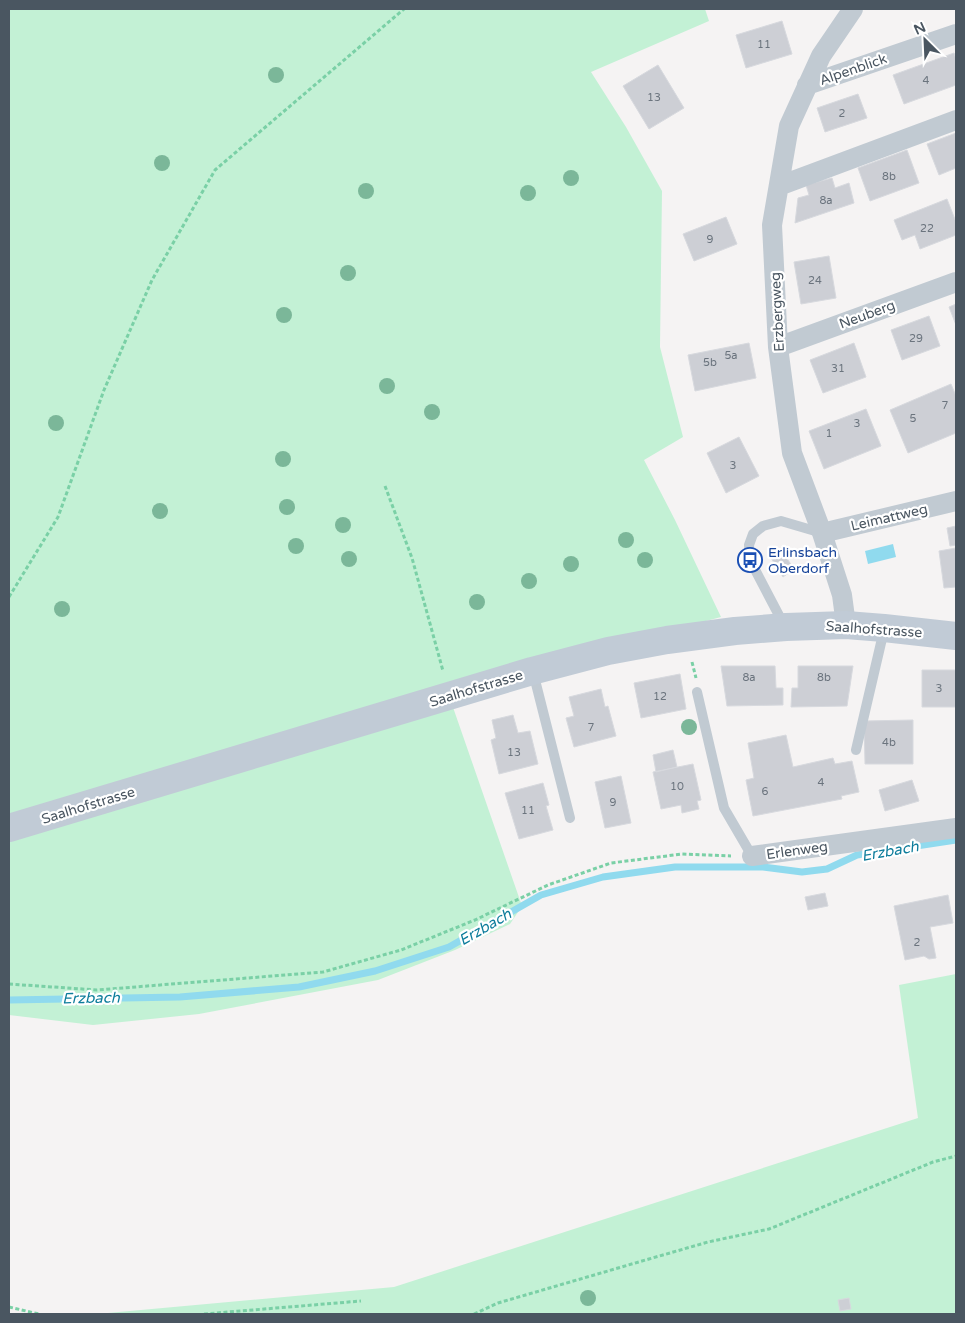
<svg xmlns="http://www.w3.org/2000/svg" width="965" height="1323" font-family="'Varela Round',sans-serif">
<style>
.green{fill:#c3f1d5}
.water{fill:#90daee}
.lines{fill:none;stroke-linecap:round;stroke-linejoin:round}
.stream{stroke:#90daee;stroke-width:7}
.building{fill:#cdcfd5;stroke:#d7d9de}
.path{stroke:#7ad0a6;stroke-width:3;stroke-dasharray:4 2.5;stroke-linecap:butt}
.lane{stroke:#c1cad2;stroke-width:10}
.street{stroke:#c1cad2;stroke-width:20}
.secondary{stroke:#c1cbd6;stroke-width:28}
.tree{fill:#7bb799}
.labels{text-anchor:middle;stroke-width:4.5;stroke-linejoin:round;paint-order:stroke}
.number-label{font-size:11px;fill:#6b747e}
.street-label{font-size:14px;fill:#4a5661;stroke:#fff}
.transit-label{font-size:14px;fill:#164399;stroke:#fff;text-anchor:start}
.water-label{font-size:15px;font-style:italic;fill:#0c7c9b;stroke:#fff}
</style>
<rect width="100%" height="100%" fill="#f5f3f3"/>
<path class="green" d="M9 9H705L709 21 591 72 626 127 662 191 660 347 683 437 644 460 675 520 721 617 447 690 522 906 510 924 455 950 378 980 199 1014 93 1025 9 1015Z
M956 974V1314H97L394 1287 918 1118 899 985Z"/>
<path class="water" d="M893 544 896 557 868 564 865 551Z"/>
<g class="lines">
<path class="stream" d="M9 1000 180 997 299 987 375 971 449 947 541 895 603 877 675 867H763L802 872 827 869 857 855 956 840"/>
</g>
<path class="building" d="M782 21 792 54 746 68 736 35Z
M954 53 956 59V85L904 104 893 75Z
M658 65 684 108 649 129 623 86Z
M858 94 867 118 825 132 817 108Z
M956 133V168L939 175 927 144Z
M907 150 919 183 870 201 858 168Z
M832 178 835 188 849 183 854 203 795 223 798 198 809 195 806 185Z
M947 199 956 222V235L920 249 915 235 902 240 894 220Z
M726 217 737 244 694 261 683 234Z
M829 256 836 298 801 304 794 262Z
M956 304V325L949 307Z
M929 316 940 346 902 360 891 330Z
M749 343 756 378 695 391 688 355Z
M854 343 866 377 823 393 810 360Z
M951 384 956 396V433L908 453 890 410Z
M866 409 881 446 824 469 809 431Z
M739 437 759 476 726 493 707 453Z
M956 526V545L950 546 947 528Z
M956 548V587L944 588 939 551Z
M782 551 794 569 783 577 771 558Z
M721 666H775L776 688H783V705L727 706Z
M798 666H853L847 706 791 707 792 688H798Z
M922 670H956V707H922Z
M680 674 686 709 641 718 634 683Z
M601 689 605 707 608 706 616 736 574 747 566 718 574 716 569 697Z
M513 715 518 733 530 731 538 764 499 774 491 740 496 738 492 720Z
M913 720V764H865L864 721Z
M786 735 793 767 833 758 835 764 852 761 859 792 841 796 842 799 753 816 746 780 754 778 748 743Z
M673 750 677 767 656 772 653 755Z
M693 764 701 800 697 801 699 809 682 813 681 805 661 809 653 772Z
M621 776 631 823 605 828 595 782Z
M912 780 919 801 885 811 879 790Z
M543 783 549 805 546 806 553 830 519 839 505 793Z
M825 893 828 906 808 910 805 897Z
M948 895 953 923 930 927 936 958 929 959 924 956 905 960 894 906Z
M849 1298 851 1309 840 1311 838 1300Z"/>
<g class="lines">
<path class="path" d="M385 486 412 558 443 671
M9 597 58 517 104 390 152 280 215 170 404 9
M692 662 696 678
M9 984 97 990 323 972 401 950 475 920 548 885 611 863 682 854 731 856
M9 1307 39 1314
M204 1314 361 1301
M474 1314 498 1303 649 1259 708 1242 769 1229 933 1162 956 1156"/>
<path class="lane" d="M784 625 750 560 749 545 753 534 763 526 781 521 822 533
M533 672 570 818
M697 692 724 808 752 856
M856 750 884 630"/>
<path class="street" d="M807 85 956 34
M779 186 956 120
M778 347 956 282
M822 533 956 501
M846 625 842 595 822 533 792 453 778 347 772 225 789 126 821 56 853 9
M752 856 956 828"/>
<path class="secondary" d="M9 828 532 671 608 651 667 640 735 631 786 627 846 625 884 628 956 636"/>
</g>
<g class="tree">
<circle cx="276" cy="75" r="8"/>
<circle cx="162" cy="163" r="8"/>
<circle cx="571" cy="178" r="8"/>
<circle cx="366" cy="191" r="8"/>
<circle cx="528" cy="193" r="8"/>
<circle cx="348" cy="273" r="8"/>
<circle cx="284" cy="315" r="8"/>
<circle cx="387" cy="386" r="8"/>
<circle cx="432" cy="412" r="8"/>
<circle cx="56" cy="423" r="8"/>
<circle cx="283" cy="459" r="8"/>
<circle cx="287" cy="507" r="8"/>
<circle cx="160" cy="511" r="8"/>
<circle cx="343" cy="525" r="8"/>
<circle cx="626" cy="540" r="8"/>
<circle cx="296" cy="546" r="8"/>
<circle cx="349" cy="559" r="8"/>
<circle cx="645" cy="560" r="8"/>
<circle cx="571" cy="564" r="8"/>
<circle cx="529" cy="581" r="8"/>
<circle cx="477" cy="602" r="8"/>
<circle cx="62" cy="609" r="8"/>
<circle cx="689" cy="727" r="8"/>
<circle cx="588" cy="1298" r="8"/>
</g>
<defs>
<symbol id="bus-ring" viewBox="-11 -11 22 22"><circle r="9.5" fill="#fff" stroke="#1a4fb4" stroke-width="1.5"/><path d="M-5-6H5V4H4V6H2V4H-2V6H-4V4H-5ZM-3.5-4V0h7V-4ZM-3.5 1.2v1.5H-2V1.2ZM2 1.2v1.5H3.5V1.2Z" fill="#1a4fb4"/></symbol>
</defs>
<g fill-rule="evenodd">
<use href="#bus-ring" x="736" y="546" width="28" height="28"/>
</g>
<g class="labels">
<g class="number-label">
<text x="764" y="48">11</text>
<text x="926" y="84">4</text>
<text x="654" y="101">13</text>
<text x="842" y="117">2</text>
<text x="889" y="180">8b</text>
<text x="826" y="204">8a</text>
<text x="927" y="232">22</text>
<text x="710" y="243">9</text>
<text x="815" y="284">24</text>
<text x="916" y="342">29</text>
<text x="731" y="359">5a</text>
<text x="710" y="366">5b</text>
<text x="838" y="372">31</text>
<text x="945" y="409">7</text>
<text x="913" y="422">5</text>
<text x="857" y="427">3</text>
<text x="829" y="437">1</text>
<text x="733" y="469">3</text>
<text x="749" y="681">8a</text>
<text x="824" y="681">8b</text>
<text x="939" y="692">3</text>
<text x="660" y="700">12</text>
<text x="591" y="731">7</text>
<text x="889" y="746">4b</text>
<text x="514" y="756">13</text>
<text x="821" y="786">4</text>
<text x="677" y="790">10</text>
<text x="765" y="795">6</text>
<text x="613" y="806">9</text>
<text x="528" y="814">11</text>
<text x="917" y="946">2</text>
</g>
<g class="street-label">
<text transform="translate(853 69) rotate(-19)" y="5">Alpenblick</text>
<text transform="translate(777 312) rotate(-93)" y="5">Erzbergweg</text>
<text transform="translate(867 314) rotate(-20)" y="5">Neuberg</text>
<text transform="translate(889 517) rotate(-13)" y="5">Leimattweg</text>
<text transform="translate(874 629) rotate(4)" y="5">Saalhofstrasse</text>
<text transform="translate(476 688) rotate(-17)" y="5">Saalhofstrasse</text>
<text transform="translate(88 805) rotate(-17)" y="5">Saalhofstrasse</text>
<text transform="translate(797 850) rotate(-8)" y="5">Erlenweg</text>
</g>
<g class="transit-label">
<text x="768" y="557">Erlinsbach<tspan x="768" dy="16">Oberdorf</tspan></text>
</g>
<g class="water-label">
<text transform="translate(890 851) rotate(-10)" y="5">Erzbach</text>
<text transform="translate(485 927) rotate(-30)" y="5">Erzbach</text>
<text transform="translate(91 998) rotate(-1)" y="5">Erzbach</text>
</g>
</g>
<rect width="965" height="1323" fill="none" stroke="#4a5661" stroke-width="20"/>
<g transform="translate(925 40) rotate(336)" stroke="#ffffff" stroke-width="4" paint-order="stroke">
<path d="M0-4L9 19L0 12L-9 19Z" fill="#4a5661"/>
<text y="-8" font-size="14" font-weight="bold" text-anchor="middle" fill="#4a5661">N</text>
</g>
</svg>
